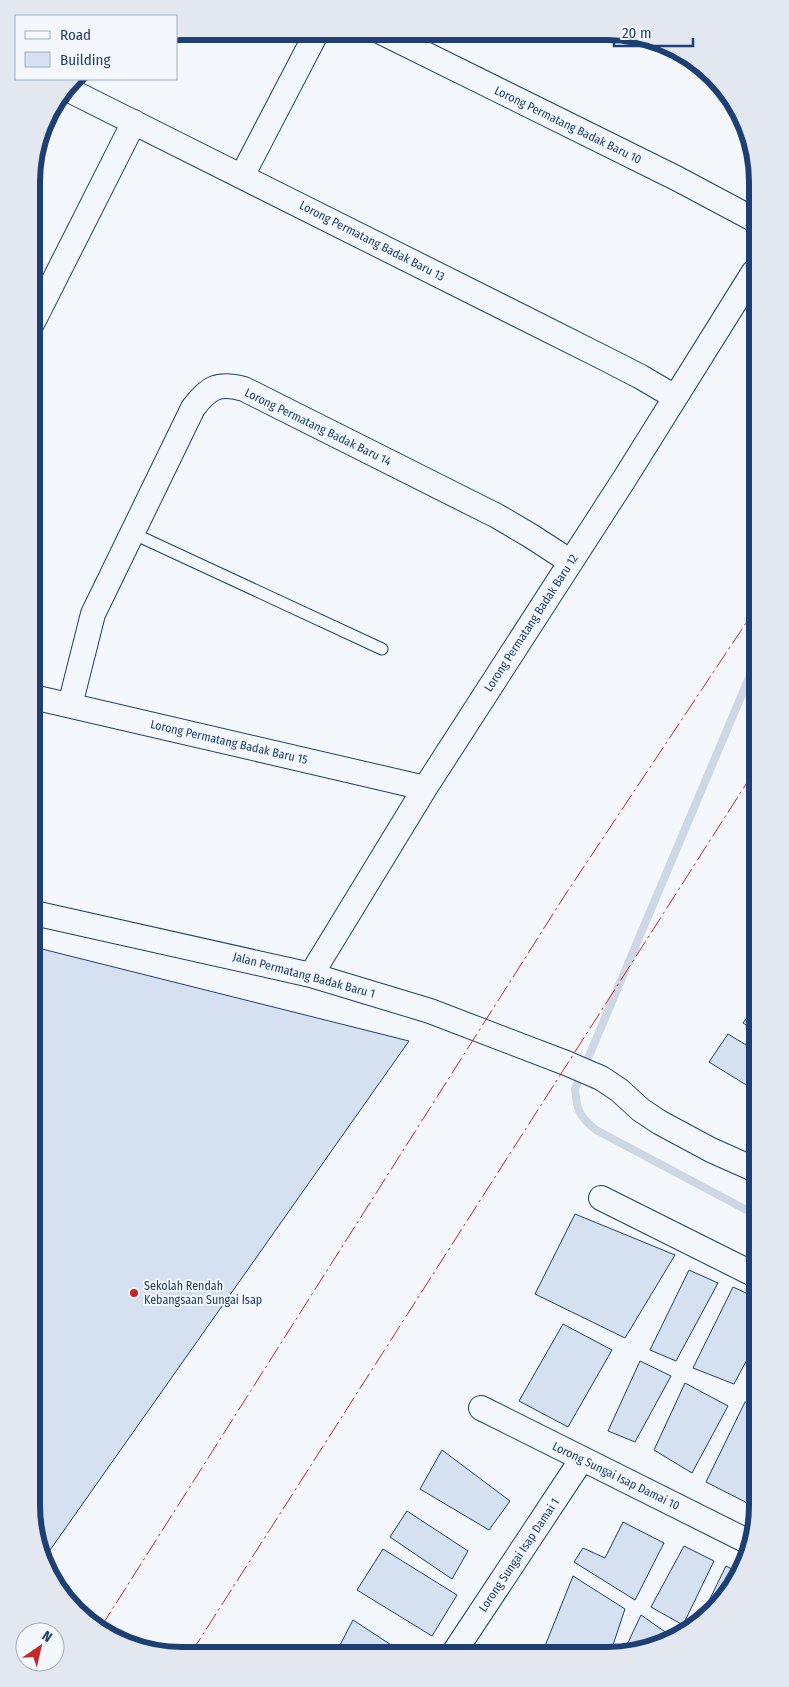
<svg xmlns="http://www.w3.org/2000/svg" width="789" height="1687" font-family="'Fira Sans Condensed',sans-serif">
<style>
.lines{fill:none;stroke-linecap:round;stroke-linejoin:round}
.stream{stroke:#cfd7e4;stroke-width:8}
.building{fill:#d5e0f0;stroke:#1d3f73}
.lane-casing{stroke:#1d3f73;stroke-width:13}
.street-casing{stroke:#1d3f73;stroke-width:26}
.lane{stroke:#f4f7fb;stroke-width:11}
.street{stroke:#f4f7fb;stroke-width:24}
.power{stroke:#c62828;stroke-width:1;stroke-dasharray:18 4 2.5 4;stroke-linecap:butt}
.poi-dot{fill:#c62828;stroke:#f4f7fb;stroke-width:2}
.labels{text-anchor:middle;stroke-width:4;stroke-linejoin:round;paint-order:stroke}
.street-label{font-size:12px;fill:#1d3f73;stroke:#f4f7fb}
.poi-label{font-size:12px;fill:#1d3f73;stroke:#f4f7fb;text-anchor:start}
.rim{fill:none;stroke:#1d3f73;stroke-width:6}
</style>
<rect width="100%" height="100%" fill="#f4f7fb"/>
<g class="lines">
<path class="stream" d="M754 666 575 1089C577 1111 579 1116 596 1130L756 1215"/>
</g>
<path class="building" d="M34 947 409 1041 43 1560 36 1544Z
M756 1005V1031L743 1023Z
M728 1034 756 1051V1091L709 1062Z
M575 1214 675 1255 625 1338 535 1294Z
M689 1270 718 1283 676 1361 650 1350Z
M733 1287 757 1298V1341L734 1384 693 1368Z
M563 1324 612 1350 568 1427 519 1401Z
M640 1361 671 1376 635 1442 608 1431Z
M685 1383 728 1406 692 1473 654 1450Z
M745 1402 757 1407V1508L706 1482Z
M442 1450 510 1501 489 1530 420 1489Z
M407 1511 468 1551 452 1579 390 1537Z
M623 1522 664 1543 635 1600 574 1562 583 1548 605 1558Z
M684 1546 714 1561 683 1625 651 1607Z
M383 1549 457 1595 432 1636 357 1590Z
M726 1566 740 1573 721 1604 697 1625Z
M573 1576 625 1609 611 1651H543Z
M641 1615 674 1638 646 1651H624Z
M353 1620 402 1652H350L340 1645Z"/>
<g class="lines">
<defs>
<path id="lane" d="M132 533 382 649"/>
<path id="street" d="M383 33 676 178 753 219
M67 89 608 360 641 377 675 397
M242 176 317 32
M32 324 134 122
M33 697 425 788
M70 705 93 614 193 408C209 387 218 382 244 389L497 516 531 536 571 562
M34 913 311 975 430 1011 566 1063 601 1078 619 1090 641 1110 659 1122 711 1150 756 1170
M311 975 425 788 625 478 753 273
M601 1198 757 1276
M481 1408 751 1543
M455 1651 582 1459"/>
</defs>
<use href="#lane" class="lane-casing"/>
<use href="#street" class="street-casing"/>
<use href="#lane" class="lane"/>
<use href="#street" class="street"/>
<path class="power" d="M101 1627 565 895 754 611
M191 1653 755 770"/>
</g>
<circle class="poi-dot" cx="134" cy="1293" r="5"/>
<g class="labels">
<g class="street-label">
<text transform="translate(568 125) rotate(26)" y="4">Lorong Permatang Badak Baru 10</text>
<text transform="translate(372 241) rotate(27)" y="4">Lorong Permatang Badak Baru 13</text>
<text transform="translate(318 427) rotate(26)" y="4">Lorong Permatang Badak Baru 14</text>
<text transform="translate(531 623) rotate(-57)" y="4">Lorong Permatang Badak Baru 12</text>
<text transform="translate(229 742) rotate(13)" y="4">Lorong Permatang Badak Baru 15</text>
<text transform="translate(304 975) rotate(15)" y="4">Jalan Permatang Badak Baru 1</text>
<text transform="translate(616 1476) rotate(26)" y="4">Lorong Sungai Isap Damai 10</text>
<text transform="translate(519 1555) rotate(-56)" y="4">Lorong Sungai Isap Damai 1</text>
</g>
<g class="poi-label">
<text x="144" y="1290">Sekolah Rendah<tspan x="144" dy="14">Kebangsaan Sungai Isap</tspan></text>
</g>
</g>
<path d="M0 0H789V1687H0ZM182 40H607A142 142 0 0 1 749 182V1505A142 142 0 0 1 607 1647H182A142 142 0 0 1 40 1505V182A142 142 0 0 1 182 40Z" fill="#e3e8f0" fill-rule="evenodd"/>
<path class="rim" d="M182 40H607A142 142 0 0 1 749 182V1505A142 142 0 0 1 607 1647H182A142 142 0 0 1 40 1505V182A142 142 0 0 1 182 40Z"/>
<rect x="15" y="15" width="162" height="65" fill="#f4f7fb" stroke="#9eadc5"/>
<rect x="25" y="31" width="25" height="8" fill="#f4f7fb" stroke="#9eadc5"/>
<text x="60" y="40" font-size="15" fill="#1d3f73">Road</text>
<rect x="25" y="52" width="25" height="15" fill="#d5e0f0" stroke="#9eadc5"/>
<text x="60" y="65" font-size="15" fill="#1d3f73">Building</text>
<g transform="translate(40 1647) rotate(34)"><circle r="24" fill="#f4f7fb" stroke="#9eadc5"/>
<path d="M0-4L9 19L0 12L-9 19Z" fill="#c62828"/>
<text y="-8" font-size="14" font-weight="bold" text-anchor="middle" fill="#1d3f73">N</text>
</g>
<path d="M614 38v8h79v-8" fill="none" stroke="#1d3f73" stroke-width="2.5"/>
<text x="622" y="38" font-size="15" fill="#1d3f73" stroke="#f4f7fb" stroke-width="4" paint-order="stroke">20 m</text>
</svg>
